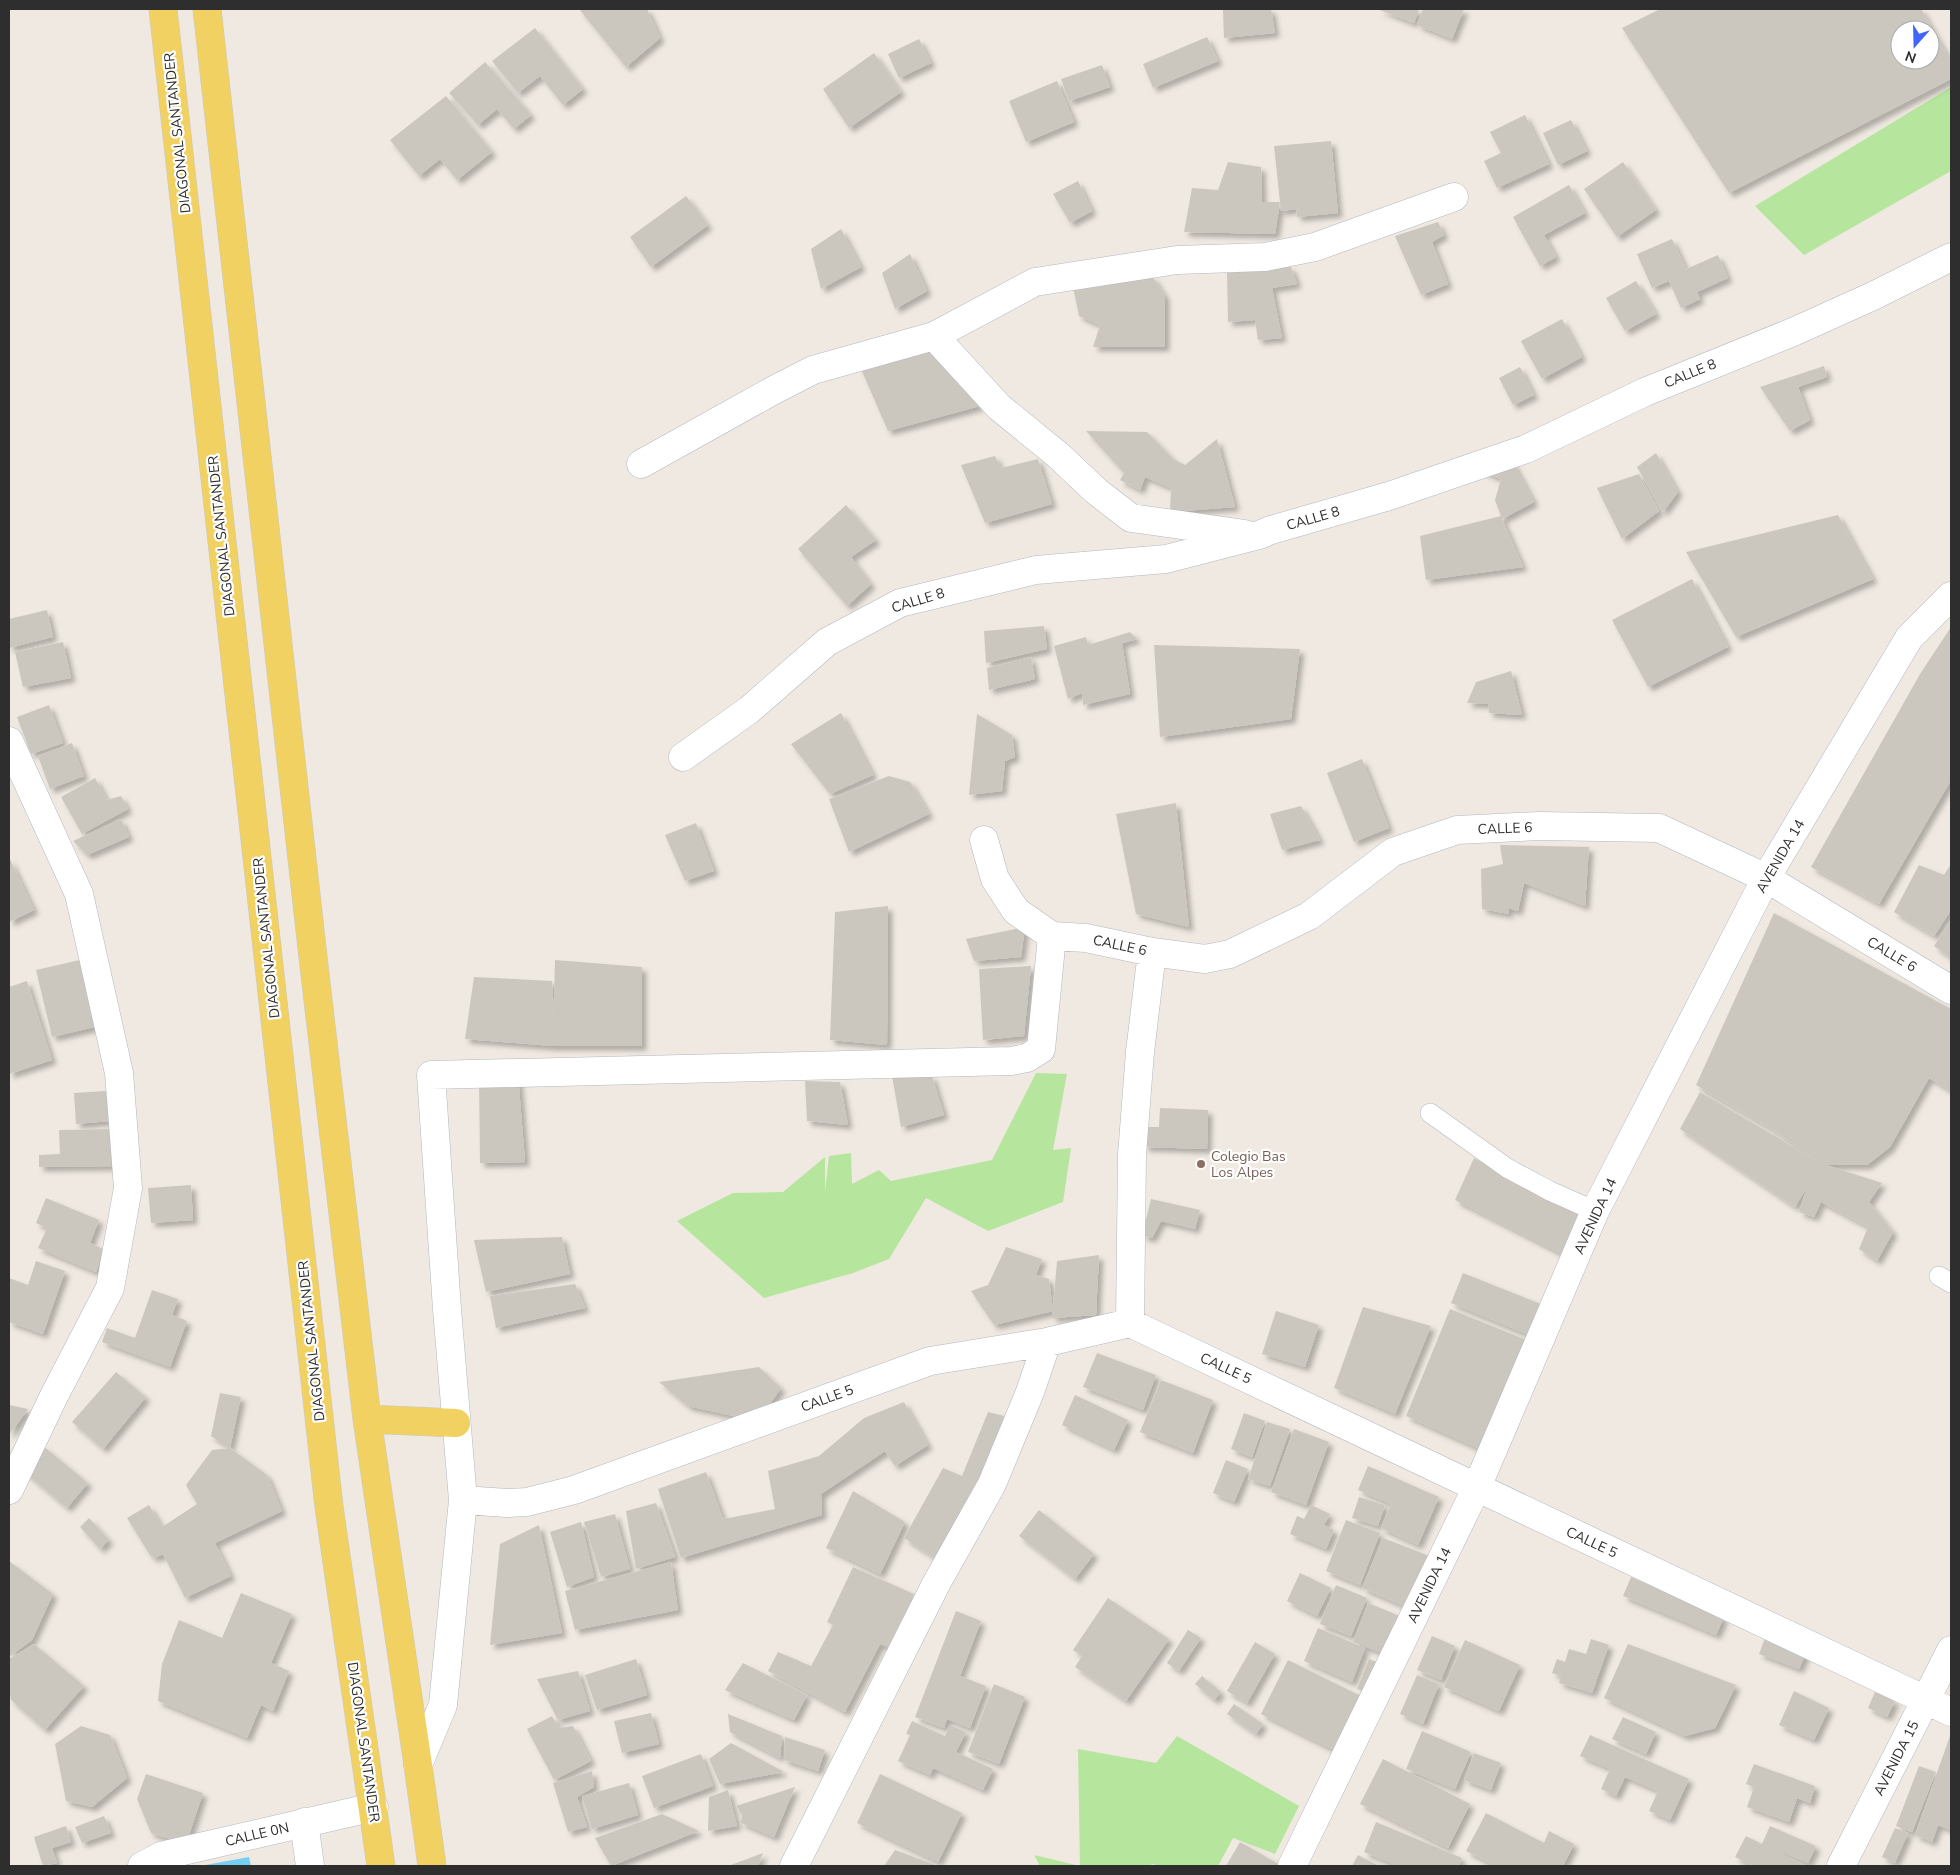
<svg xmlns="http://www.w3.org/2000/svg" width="1960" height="1875" font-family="'Nunito Sans',sans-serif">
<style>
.green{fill:#b6e59e}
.water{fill:#75cff0}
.building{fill:#cbc7bf;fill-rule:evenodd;filter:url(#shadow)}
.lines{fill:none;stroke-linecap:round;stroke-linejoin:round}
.lane-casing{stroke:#b4b7c1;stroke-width:20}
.street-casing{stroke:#b4b7c1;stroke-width:29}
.secondary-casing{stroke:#b4b7c1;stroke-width:29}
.primary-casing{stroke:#c9c9c9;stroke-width:29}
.lane{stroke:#fff;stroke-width:19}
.street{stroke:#fff;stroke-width:28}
.secondary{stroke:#fff;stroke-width:28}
.primary{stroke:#f2d163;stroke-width:28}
.education-dot{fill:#8d6e63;stroke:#fff;stroke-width:2}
.labels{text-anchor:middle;stroke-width:4.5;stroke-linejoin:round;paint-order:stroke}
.street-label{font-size:14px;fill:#2e2e2e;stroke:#fff}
.education-label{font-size:14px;fill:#785e54;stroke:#fff;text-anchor:start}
</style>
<defs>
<filter id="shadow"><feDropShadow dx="4.5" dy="4.5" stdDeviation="2.5" flood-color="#0004"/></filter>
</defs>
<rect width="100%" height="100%" fill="#efe9e1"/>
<path class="green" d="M1951 87V171L1804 255 1755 206Z
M1036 1073 1067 1074 1053 1150 1071 1148 1063 1202 988 1231 926 1198 889 1259 853 1273 764 1298 677 1221 733 1193 783 1192 825 1157V1192L829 1156 851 1153 852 1184 879 1170 891 1181 992 1160Z
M1177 1736 1299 1806 1275 1854 1233 1838 1218 1866H1160L1152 1864 1150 1866H1040L1034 1855 1080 1866 1078 1749 1156 1763Z"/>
<path class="water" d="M249 1857 251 1866H200Z"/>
<path class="building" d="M579 9H647L660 38 626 67Z
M1231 9H1271L1275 33 1224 38 1223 10Z
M1377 9H1419L1414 23Z
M1423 9H1464L1452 39 1417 25Z
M1660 9H1921L1951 62V79L1729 193 1622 28ZM1900 30H1930V60H1900Z
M535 28 583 89 563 105 540 76 518 93 492 61Z
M1207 37 1218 61 1153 88 1143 64Z
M919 39 931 63 899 78 888 54Z
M874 53 901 92 849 128 823 89Z
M485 62 531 115 514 129 497 109 478 125 449 93Z
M1102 65 1110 87 1069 101 1061 79Z
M1057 81 1074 122 1026 142 1009 101Z
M446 96 492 152 457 180 440 159 419 176 390 140Z
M1525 115 1549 164 1497 188 1484 161 1501 153 1490 132Z
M1571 120 1587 151 1558 165 1543 133Z
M1331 141 1338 213 1297 217 1296 209 1281 211 1274 146Z
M1228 162 1261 167 1262 202H1280L1275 234 1184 232 1192 188 1218 190Z
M1623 162 1656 210 1617 237 1584 189Z
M1078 181 1092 211 1070 223 1053 194Z
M1569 185 1585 213 1544 235 1556 257 1540 266 1513 217Z
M686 196 708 225 651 267 630 237Z
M1438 222 1444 235 1432 242 1448 284 1421 295 1395 236Z
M841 229 861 267 821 289 811 249Z
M1672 239 1686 269 1718 255 1728 278 1697 292 1700 299 1681 308 1669 281 1652 288 1637 254Z
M910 254 927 291 895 309 882 273Z
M1291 267 1297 284 1272 288 1282 338 1258 340 1255 320 1228 322 1227 273Z
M1153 277 1165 296V347H1093L1100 325 1079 316 1072 282Z
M1636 281 1656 314 1625 331 1606 298Z
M1562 319 1582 357 1542 379 1521 341Z
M930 344 980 406 888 431 858 362Z
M1824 366 1827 377 1798 387 1810 420 1790 431 1760 387Z
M1520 367 1534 395 1513 405 1499 378Z
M1086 431 1147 432 1173 459 1185 465 1217 439 1235 507 1170 512 1171 488 1145 477 1140 490 1120 480 1124 473Z
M1656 453 1678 492 1663 512 1637 467Z
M995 456 1001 468 1038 459 1052 504 985 523 961 465Z
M1512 461 1534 502 1502 519 1523 567 1426 580 1420 536 1501 516 1495 500 1501 479 1479 470Z
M1639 474 1659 511 1622 539 1597 488Z
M846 505 876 540 851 557 871 584 847 606 798 549Z
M1838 515 1873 579 1736 637 1686 552Z
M1692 579 1728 647 1648 687 1612 620Z
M47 610 53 637 9 648V619Z
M1044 626 1047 649 986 663 984 631Z
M1951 627V780L1879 904 1811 867 1920 674Z
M1130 632 1137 639 1122 643 1130 694 1083 705 1082 693 1068 699 1054 646 1086 637 1088 645Z
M63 642 71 678 23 687 15 652Z
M1154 645 1300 649 1291 719 1160 737Z
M1031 657 1035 679 989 690 987 668Z
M1511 671 1522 715 1489 713 1488 704 1467 703 1476 682Z
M49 705 63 743 31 754 17 717Z
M841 713 873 775 830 794 791 744Z
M977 714 1012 735 1015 757 1005 761 1002 791 969 795Z
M72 743 84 776 50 789 38 756Z
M1362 759 1389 828 1354 842 1327 773Z
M889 776 910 782 929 814 849 852 829 799Z
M95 778 107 800 121 796 128 809 82 834 61 797Z
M1176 803 1189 927 1136 914 1116 814Z
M1301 806 1320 840 1282 850 1270 814Z
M121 819 129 837 87 855 73 841Z
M696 823 714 871 685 881 665 835Z
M1500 845 1589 847 1585 906 1524 883 1518 911 1508 908 1509 914 1482 909 1481 869 1503 864Z
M9 857 34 910 9 922Z
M1951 864V910L1934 936 1894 912 1919 865 1944 875Z
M888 906 887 1045 830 1040 835 912Z
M1774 913 1951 1009V1091L1929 1078 1890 1147 1867 1165H1826L1882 1183 1869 1202 1893 1232 1877 1261 1859 1249 1868 1227 1821 1202 1814 1217 1799 1212 1807 1187 1795 1207 1680 1129 1700 1092 1819 1162 1772 1129 1696 1085Z
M1951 920V958L1934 946Z
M1025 927 1021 957 974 961 966 939Z
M84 959 99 1026 52 1037 36 970Z
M555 960 642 967V1046H553L465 1039 474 977 552 981 553 1036Z
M1031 966 1024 1036 983 1040 979 969Z
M27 981 52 1060 9 1074V987Z
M518 1075 525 1162 480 1163 479 1077Z
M892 1076H932L944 1115 901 1127Z
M805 1081 840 1082 848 1125 807 1121Z
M106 1091 109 1121 76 1124 74 1093Z
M1160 1108 1208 1110 1207 1149 1144 1147V1127H1159Z
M112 1129 113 1166 39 1167V1155L60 1154 59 1130Z
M1474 1158 1582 1217 1564 1255 1455 1200Z
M191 1185 193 1220 151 1223 148 1188Z
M46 1198 99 1220 90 1243 105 1250 96 1272 38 1248 47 1228 36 1223Z
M1151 1199 1200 1210 1195 1229 1161 1221 1152 1238 1142 1236Z
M562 1237 570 1274 486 1292 474 1240Z
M1006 1247 1042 1259 1036 1275 1049 1279 1053 1311 994 1325 971 1291 988 1285Z
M1099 1255 1096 1315 1052 1318 1057 1261Z
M36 1261 65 1271 43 1334 9 1322V1278L28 1285Z
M1463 1273 1546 1306 1534 1337 1451 1303Z
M575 1284 585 1308 496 1328 490 1296Z
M152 1290 178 1299 172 1315 187 1321 170 1367 102 1342 107 1328 135 1338Z
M1363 1307 1431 1326 1395 1414 1334 1388Z
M1450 1309 1529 1341 1480 1449 1406 1416Z
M1276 1311 1319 1325 1305 1367 1262 1354Z
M1097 1353 1156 1375 1143 1410 1083 1387Z
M759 1367 781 1388 765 1411 738 1417 688 1406 659 1382Z
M116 1372 146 1397 103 1449 72 1422Z
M1161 1380 1213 1400 1193 1453 1140 1432Z
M220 1393 241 1397 230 1448 267 1475 282 1511 215 1543 231 1576 185 1598 163 1554 155 1558 150 1555 127 1518 149 1505 162 1527 197 1504 186 1485 212 1450 230 1448 211 1436Z
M1075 1395 1128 1420 1114 1450 1062 1425Z
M904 1402 928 1445 895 1466 885 1451 821 1494 822 1515 681 1558 658 1489 706 1472 723 1519 775 1509 768 1471 819 1456 864 1418Z
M9 1405 28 1409 9 1435Z
M988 1412 1004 1416 986 1486 943 1563 904 1538 943 1468 962 1476Z
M1244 1413 1265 1421 1252 1457 1231 1449Z
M1267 1422 1290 1429 1270 1486 1248 1479Z
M1294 1429 1329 1442 1306 1505 1271 1492Z
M43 1446 88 1483 67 1508 22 1470Z
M1226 1460 1248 1469 1234 1502 1213 1493Z
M1368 1466 1439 1497 1418 1545 1381 1528 1391 1504 1358 1490Z
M853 1491 905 1522 880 1574 826 1548Z
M1359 1497 1385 1505 1378 1526 1352 1518Z
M656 1503 675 1557 636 1569 626 1511Z
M1311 1505 1330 1514 1324 1525 1334 1530 1326 1549 1290 1534 1297 1516 1304 1519Z
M1039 1510 1094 1554 1075 1579 1019 1536Z
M615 1514 630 1569 601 1577 584 1522Z
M89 1518 109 1540 100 1549 80 1527Z
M1346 1520 1380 1533 1360 1585 1326 1571Z
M581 1522 594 1577 567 1587 550 1532Z
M539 1525 562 1633 490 1645 500 1544Z
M1383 1538 1432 1557 1411 1609 1362 1588Z
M9 1561 53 1594 32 1640 9 1657Z
M671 1562 678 1610 575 1630 565 1591Z
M853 1567 914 1594 890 1648 880 1644 845 1712 768 1671 778 1652 811 1666 833 1625 827 1622Z
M1300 1573 1331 1588 1317 1616 1287 1601Z
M1631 1577 1724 1617 1716 1635 1623 1596Z
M1336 1585 1367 1598 1351 1636 1320 1624Z
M241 1593 292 1614 271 1663 289 1671 273 1711 261 1705 247 1738 158 1701 162 1664 179 1620 222 1638Z
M1108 1598 1169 1639 1126 1701 1075 1667 1082 1656 1073 1650Z
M1368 1603 1400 1616 1385 1654 1353 1642Z
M956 1611 981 1621 960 1676 986 1686 970 1728 947 1719 944 1728 915 1717Z
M1318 1628 1365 1648 1352 1682 1304 1661Z
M1188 1630 1201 1638 1179 1671 1167 1663Z
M1432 1636 1455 1646 1441 1680 1417 1670Z
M1765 1638 1806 1653 1799 1669 1759 1654Z
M1591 1639 1609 1645 1592 1693 1559 1683 1561 1676 1552 1673 1557 1659 1565 1662 1569 1649 1586 1654Z
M1465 1640 1520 1665 1499 1711 1444 1687Z
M1255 1642 1275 1654 1247 1703 1227 1691Z
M34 1644 84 1686 45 1730 11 1700 9 1690V1659Z
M1628 1644 1736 1685 1715 1728 1685 1736 1604 1698Z
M636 1659 647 1695 597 1710 585 1675Z
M1369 1659 1382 1664 1370 1694 1357 1689Z
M1288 1660 1361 1696 1334 1750 1261 1714Z
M743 1663 807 1695 794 1720 725 1690Z
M578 1671 590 1711 558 1720 537 1679Z
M1417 1675 1439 1684 1423 1724 1400 1714Z
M1202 1676 1221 1692 1214 1700 1195 1684Z
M994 1684 1025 1697 999 1764 968 1752Z
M1794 1691 1829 1708 1814 1740 1779 1725Z
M1875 1692 1895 1701 1887 1717 1868 1708Z
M1234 1704 1263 1724 1256 1734 1227 1714Z
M651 1713 659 1744 622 1753 614 1721Z
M728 1714 782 1736 780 1758 730 1732Z
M552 1716 559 1728 573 1726 591 1761 554 1780 527 1729Z
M1623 1717 1656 1732 1646 1754 1612 1739Z
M912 1721 945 1736 950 1725 966 1732 956 1752 993 1769 983 1790 933 1768 930 1775 898 1761 910 1735 906 1734Z
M81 1726 110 1735 127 1778 92 1807 66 1801 55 1744Z
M1422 1731 1471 1752 1455 1789 1406 1769Z
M1951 1733V1830L1938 1825 1932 1842 1915 1835Z
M1590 1735 1689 1779 1670 1820 1649 1811 1658 1791 1625 1777 1616 1796 1601 1789 1610 1769 1580 1756Z
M785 1737 825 1750 818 1771 784 1760Z
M731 1743 784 1772 720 1784 709 1759Z
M1474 1753 1501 1763 1491 1790 1464 1780Z
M701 1754 713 1786 654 1808 642 1776Z
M1383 1759 1470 1804 1448 1848 1360 1804Z
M1754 1764 1815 1786 1810 1803 1797 1798 1789 1822 1747 1807 1754 1787 1746 1784Z
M1919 1766 1936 1772 1912 1832 1896 1826Z
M592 1771 594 1787 577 1797 587 1827 568 1832 553 1783Z
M146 1774 203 1793 186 1844 151 1833 137 1799Z
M880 1774 962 1813 938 1862 857 1823Z
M629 1783 638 1815 592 1829 582 1796Z
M795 1787 774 1837 741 1823 742 1815 736 1806Z
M728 1790 737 1826 708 1831 709 1797Z
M1486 1813 1544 1843 1549 1831 1574 1844 1563 1866H1496L1466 1851Z
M662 1814 699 1831 611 1866 595 1838Z
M104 1816 111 1833 82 1843 75 1827Z
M1376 1822 1462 1858 1459 1866H1398L1364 1852Z
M66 1826 71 1842 52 1848 57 1863 43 1866 34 1837Z
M1770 1826 1816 1846 1808 1863 1769 1847 1806 1866H1753L1735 1857 1746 1836 1762 1844Z
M1895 1828 1908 1833 1895 1863 1882 1857Z
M1240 1842 1282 1866H1226Z
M895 1850 938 1866H884Z
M763 1853 758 1866H728Z
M1358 1855 1379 1866H1352Z"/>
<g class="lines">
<defs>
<path id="lane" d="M1430 1113 1507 1168 1550 1191 1595 1211
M1939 1276 1951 1283"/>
<path id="street" d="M934 336 999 407 1058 455 1096 491 1131 518 1245 534
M641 464 774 390 813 370 934 336 1035 282 1177 260 1265 257 1315 247 1454 197
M9 741 79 894 119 1073 128 1188 110 1288 54 1396 9 1490
M683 757 749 710 827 642 900 603 1036 570 1166 559 1259 535 1271 530 1389 496 1526 449 1645 392 1793 332 1873 296 1951 257
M984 840 995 879 1016 911 1052 936
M1052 936 1086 938 1152 952 1205 959 1230 954 1309 916 1393 852 1457 830 1539 826 1659 828 1766 878 1951 990
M1130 1323 1132 1155 1140 1052 1152 952
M463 1500 507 1503 527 1502 574 1490 930 1361 1047 1342 1130 1323 1951 1712
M418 1765 443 1705 463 1500 447 1309 431 1075 1011 1061 1027 1058 1041 1049 1052 936
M304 1822 310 1866
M794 1866 936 1584 992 1484 1030 1392 1047 1342
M1292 1866 1477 1487 1595 1211 1766 878 1909 638 1951 596
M1841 1866 1951 1650"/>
<path id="secondary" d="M142 1866 161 1856 374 1807"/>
<path id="primary" d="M163 9 329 1507 381 1866
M207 9 313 957 367 1419 418 1765 432 1866
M367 1419 456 1423"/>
</defs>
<use href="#lane" class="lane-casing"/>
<use href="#street" class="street-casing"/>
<use href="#secondary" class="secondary-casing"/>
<use href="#primary" class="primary-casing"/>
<use href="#lane" class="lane"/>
<use href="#street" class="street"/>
<use href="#secondary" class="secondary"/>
<use href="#primary" class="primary"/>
</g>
<circle class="education-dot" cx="1201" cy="1164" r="5"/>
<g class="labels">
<g class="street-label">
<text transform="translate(177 133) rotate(-96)" y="5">DIAGONAL SANTANDER</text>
<text transform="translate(1690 373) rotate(-22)" y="5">CALLE 8</text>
<text transform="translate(1313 518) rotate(-16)" y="5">CALLE 8</text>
<text transform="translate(221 536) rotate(-96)" y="5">DIAGONAL SANTANDER</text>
<text transform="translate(918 600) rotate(-17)" y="5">CALLE 8</text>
<text transform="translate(1505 828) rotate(-2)" y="5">CALLE 6</text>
<text transform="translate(1780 856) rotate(-60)" y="5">AVENIDA 14</text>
<text transform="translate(266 938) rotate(-96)" y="5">DIAGONAL SANTANDER</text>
<text transform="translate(1120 945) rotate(12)" y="5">CALLE 6</text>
<text transform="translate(1892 954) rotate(31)" y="5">CALLE 6</text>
<text transform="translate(1595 1216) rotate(-65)" y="5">AVENIDA 14</text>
<text transform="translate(311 1341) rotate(-96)" y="5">DIAGONAL SANTANDER</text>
<text transform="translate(1226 1368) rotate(25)" y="5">CALLE 5</text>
<text transform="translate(827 1398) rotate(-20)" y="5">CALLE 5</text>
<text transform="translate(1592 1542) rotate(25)" y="5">CALLE 5</text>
<text transform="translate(1429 1585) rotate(-64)" y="5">AVENIDA 14</text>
<text transform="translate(364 1742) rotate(82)" y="5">DIAGONAL SANTANDER</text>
<text transform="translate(1896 1758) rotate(-63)" y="5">AVENIDA 15</text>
<text transform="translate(257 1834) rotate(-13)" y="5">CALLE 0N</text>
</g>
<g class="education-label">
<text x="1211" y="1161">Colegio Bas<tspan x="1211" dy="16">Los Alpes</tspan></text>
</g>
</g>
<rect width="1960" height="1875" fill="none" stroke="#2e2e2e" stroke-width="20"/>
<g transform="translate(1915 45) rotate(200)"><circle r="24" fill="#ffffff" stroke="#ababab"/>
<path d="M0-4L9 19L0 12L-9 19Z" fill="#4264fb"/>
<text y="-8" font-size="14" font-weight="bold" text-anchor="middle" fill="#2e2e2e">N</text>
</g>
</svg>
